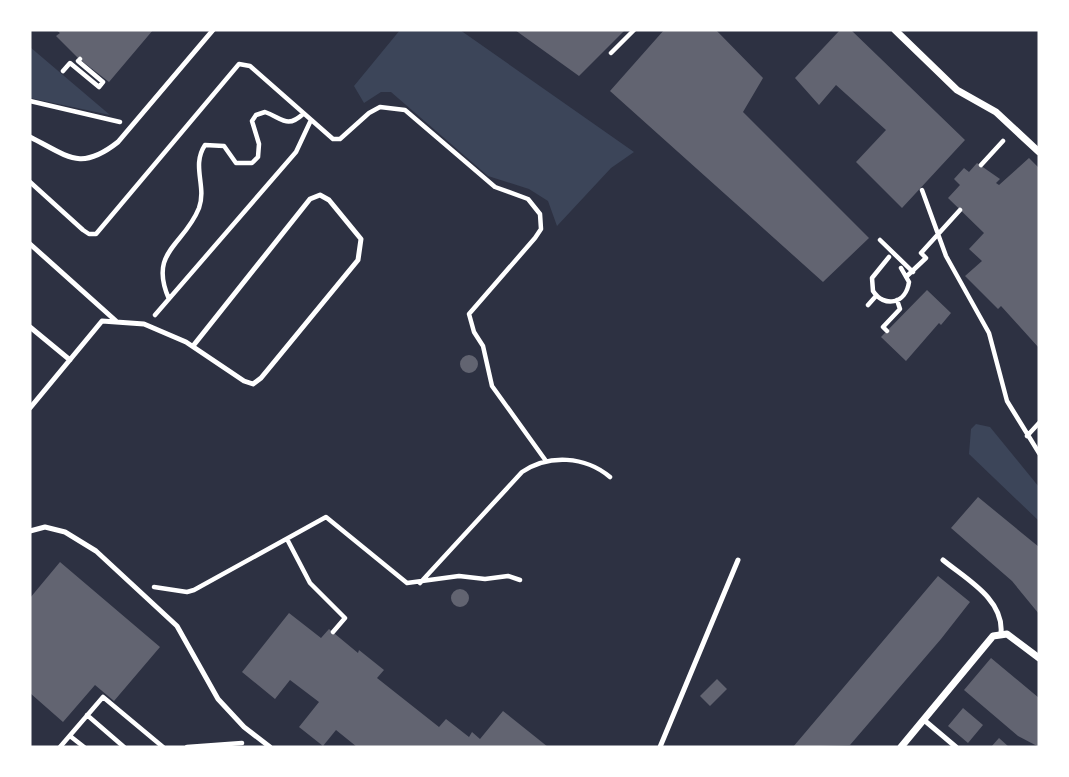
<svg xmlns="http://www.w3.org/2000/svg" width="1069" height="777" font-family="Overpass,sans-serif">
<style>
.green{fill:#3c4559}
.building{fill:#626471}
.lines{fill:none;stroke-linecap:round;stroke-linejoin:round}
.path{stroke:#fff;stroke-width:4.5}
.service{stroke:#fff;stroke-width:5}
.minor{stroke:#fff;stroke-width:7}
</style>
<rect width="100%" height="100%" fill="#2d3142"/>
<path class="green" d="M400 30H460L634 152 611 168 557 226 548 201 529 189 488 176 391 92H381L364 103 354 86Z
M30 47 110 115 30 98Z
M976 424 990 427 1039 487V521L969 454 971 429Z"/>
<path class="building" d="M56 30H153L109 82 78 58 56 36 60 33Z
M515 30H625L579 76Z
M664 30H716L763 78 743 112 869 238 823 282 610 91Z
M840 30H851L965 140 902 208 856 162 886 130 836 85 819 105 795 78Z
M1029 158 1039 168V348L1001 306 998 309 965 276 982 261 969 249 984 233 948 198 960 185 954 179 964 168 969 172 977 163 1000 179 996 183 999 185Z
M927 290 951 313 941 325 939 323 906 361 881 337Z
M460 364a9 9 0 1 1 18 0a9 9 0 1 1-18 0Z
M978 497 1039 547V614L1012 581 951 528Z
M60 562 160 647 114 701 95 685 63 722 30 693V598Z
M938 576 970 602 941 639 850 745 793 747Z
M451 598a9 9 0 1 1 18 0a9 9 0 1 1-18 0Z
M289 613 321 638 329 629 358 653 359 650 384 670 377 678 439 727 446 719 469 737 472 732 480 739 503 711 548 747H357L336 730 323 746 299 727 319 702 290 680 275 699 242 672Z
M991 658 1039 698V747L1018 736 964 690Z
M717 679 727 689 710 706 700 696Z
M963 708 983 725 968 743 948 726Z
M999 738 1009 747H991Z"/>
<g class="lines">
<path class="path" d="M611 53 634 30
M63 71 70 63 99 87 103 82 78 61 80 59
M30 101 120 122
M981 165 1003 141
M30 182 83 230 89 234H96L239 64 250 66 333 139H340L369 113 380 107 405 110 495 187 528 199 540 214 541 229 535 238 469 314 474 332 483 346 492 386 546 461
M922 190 946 256 989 333 1007 401 1039 453
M880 240 913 272
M889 257 872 278 873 291C884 308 906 304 909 282L901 268
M907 276 926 258 921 253 960 210
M169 299C148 251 184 246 199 208 207 186 191 166 205 145L224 146 236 163H252L258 157 259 144 252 121 256 115 265 112C282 118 287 129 303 114
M868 305 876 296
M155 315 296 152 311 120
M887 331 883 327 900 309 897 300
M1027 436 1039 423
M287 539 310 583 345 618 333 632
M420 583 522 472C549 454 585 456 610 477
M154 587 187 592 194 590 326 517 407 583 459 576 485 579 508 576 520 580
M87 715 124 747
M70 736 84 747
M60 747 103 697 163 747
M187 747 242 743"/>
<path class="service" d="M30 137C68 156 80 172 118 142L213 30
M30 244 116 321
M30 327 70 360
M30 408 102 321 144 324 186 342 244 381 253 384 261 378 358 260 361 239 329 200 320 195 310 199 193 346
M30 531 45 527 65 532 96 551 177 626 218 699 244 727 270 747
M943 560C966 579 1004 599 1001 633
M924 720 956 747
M660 747 738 560"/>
<path class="minor" d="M895 30 957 90 996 112 1039 152
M901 747 993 636 1007 634 1039 658"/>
</g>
<rect width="1069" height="777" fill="none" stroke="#ffffff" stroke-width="63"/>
</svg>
